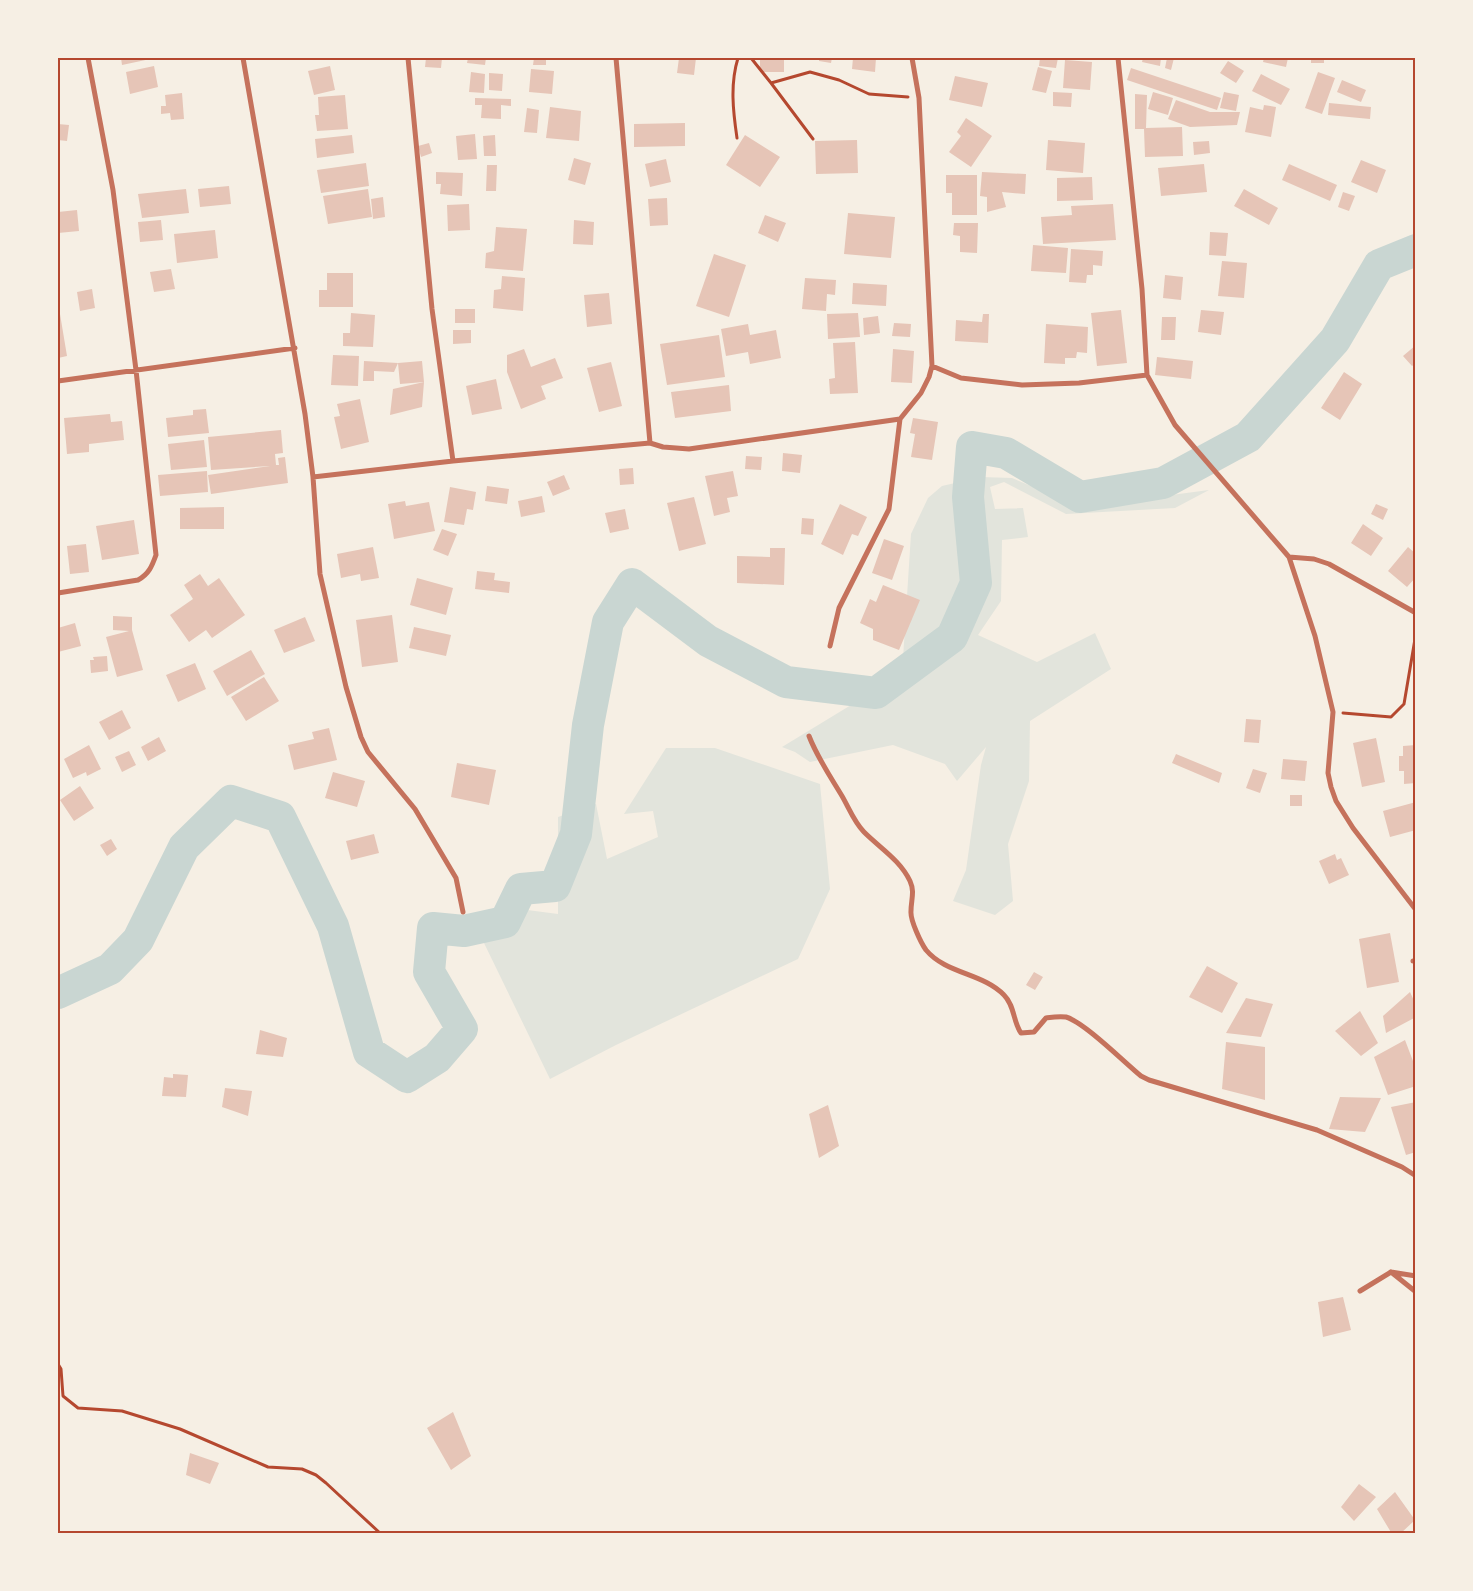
<svg xmlns="http://www.w3.org/2000/svg" width="1473" height="1591" font-family="'Exo 2',sans-serif">
<style>
.green{fill:#e2e4dc}
.lines{fill:none;stroke-linecap:round;stroke-linejoin:round}
.river{stroke:#c9d6d2;stroke-width:32}
.building{fill:#e6c5b7}
.path{stroke:#b5482f;stroke-width:3}
.minor{stroke:#c5725c;stroke-width:5}
.neatline{fill:none;stroke:#b5482f;stroke-width:2}
</style>
<rect width="100%" height="100%" fill="#f6efe4"/>
<path class="green" d="M981 477 1012 478 1069 502 1141 499 1209 490 1175 508 1066 514 1004 482 990 487 995 509 1023 508 1028 537 1002 540 1001 601 978 635 1037 662 1095 633 1111 669 1030 721 1029 781 1008 844 1013 901 995 915 953 901 966 870 981 765 986 747 957 781 945 764 893 745 810 762 795 752 782 747 902 674 911 534 928 498 942 486Z
M666 748H715L820 784 830 889 798 959 616 1045 550 1079 484 943 512 908 558 914V817L596 804 607 859 658 837 653 811 624 814Z"/>
<g class="lines">
<path class="river" d="M58 993 110 969 138 940 184 847 231 801 280 817 333 926 369 1052 407 1077 437 1058 462 1029 429 972 433 928 464 931 505 922 521 889 555 886 576 834 588 725 608 622 632 584 708 641 786 682 876 693 952 637 976 583 968 497 972 447 1006 453 1080 497 1163 483 1248 437 1335 340 1379 265 1416 250"/>
</g>
<path class="building" d="M121 58H155L122 65Z
M426 58H442L441 68 425 67Z
M468 58H486L485 65 467 63Z
M534 58H546V65H533Z
M679 58H696L694 75 677 73Z
M760 58H784V72H760Z
M819 58H832L831 63 819 61Z
M853 58H876L875 72 852 69Z
M1040 58H1058L1056 68 1039 66Z
M1143 58H1161L1160 66 1142 62Z
M1167 58H1174L1171 70 1165 68Z
M1264 58H1288L1286 67 1263 62Z
M1311 58H1324V63H1311Z
M1065 60 1092 62 1090 90 1063 88Z
M1228 61 1244 71 1236 83 1220 73Z
M154 66 158 87 130 94 126 72Z
M330 66 335 90 314 95 308 71Z
M1038 67 1052 71 1046 93 1032 90Z
M1131 68 1221 98 1217 110 1127 80Z
M531 69 554 71 552 94 529 92Z
M471 72 485 74 484 93 469 92Z
M1318 72 1335 78 1322 114 1305 108Z
M489 73 503 74 502 91 489 90Z
M1261 74 1290 89 1281 105 1252 91Z
M955 76 988 83 982 107 949 100Z
M1342 80 1366 90 1361 102 1337 92Z
M1053 92 1072 93 1071 107 1053 106Z
M1153 92 1173 98 1168 115 1148 109Z
M1224 92 1239 95 1236 111 1220 108Z
M182 93 184 119 171 120 170 113 161 114V106H166L165 95Z
M1135 94 1147 95 1146 128 1182 127 1183 156 1145 157 1144 129H1135Z
M345 95 348 129 317 131 315 115H319L318 97Z
M475 98 511 99V106L501 105V119L481 118 482 105H475Z
M1176 100 1210 112H1240L1237 125 1190 127 1168 119Z
M1329 103 1371 107 1370 119 1328 115Z
M1264 105 1276 107 1271 137 1245 132 1250 107 1263 110Z
M550 107 581 111 579 141 546 138Z
M527 108 539 110 537 133 524 132Z
M966 118 992 136 971 167 949 152 961 136 957 132Z
M685 123V146L634 147V124Z
M58 124 69 125 67 141 58 140Z
M475 134 477 159 458 160 456 136Z
M352 135 354 153 317 158 315 139Z
M495 135 496 156H484L483 136Z
M745 135 780 157 760 187 726 165Z
M857 140 858 173 816 174 815 141Z
M1048 140 1085 143 1083 173 1046 170Z
M1209 141 1210 153 1194 155 1193 142Z
M429 143 432 153 421 157 418 146Z
M574 158 591 163 585 185 568 180Z
M666 159 671 182 650 187 645 164Z
M1361 160 1386 170 1377 193 1351 182Z
M366 163 369 186 321 193 317 170Z
M1204 164 1207 192 1161 196 1158 168Z
M1289 164 1337 185 1330 201 1282 180Z
M487 165H497L496 191H486Z
M436 172 463 173 462 196 440 194 441 184H436Z
M982 172 1026 174 1025 194 1002 192 1006 207 987 212V197L980 196Z
M946 175H977V215H952V193H946Z
M1092 177 1093 200 1057 201V178Z
M229 186 231 204 200 207 198 189Z
M186 189 189 213 142 218 138 194Z
M368 189 372 217 328 224 323 196Z
M1244 189 1278 208 1269 225 1234 206Z
M1343 192 1355 196 1349 211 1338 207Z
M383 197 385 217 373 219 371 199Z
M667 198 668 225 650 226 648 199Z
M469 204 470 230 448 231 447 205Z
M1113 204 1116 240 1043 244 1041 217 1072 215 1071 206Z
M77 210 79 231 58 233V212Z
M848 213 895 217 891 258 844 254Z
M765 215 786 223 778 242 758 233Z
M161 220 163 240 140 242 138 222Z
M574 220 594 222 593 245 573 244Z
M954 223H978L977 253 960 252V236L953 235Z
M496 227 527 229 523 271 485 268 486 253 494 251Z
M215 230 218 258 177 263 174 234Z
M1210 232 1228 233 1226 256 1209 255Z
M1033 245 1068 248 1066 273 1031 271Z
M1071 249 1103 251 1102 266 1093 265V275H1087L1086 283 1069 282Z
M714 254 746 265 729 317 696 306Z
M1222 261 1247 263 1244 298 1218 296Z
M171 269 175 289 154 292 150 272Z
M327 273H353V307H319V290H327Z
M1165 275 1183 277 1181 300 1163 298Z
M502 276 525 278 523 311 493 308 494 290 501 289Z
M805 278 836 280 835 295 827 294 826 311 802 309Z
M853 283 887 285 886 306 852 304Z
M92 289 95 308 80 311 77 292Z
M609 293 612 324 587 327 584 295Z
M58 302 67 356 58 358Z
M455 309H475V323H455Z
M1121 310 1127 363 1097 366 1091 313Z
M1201 310 1224 312 1221 335 1198 332Z
M351 313 375 315 373 347 343 346V333H350Z
M858 313 860 337 828 339 827 314Z
M983 314H989L988 343 955 341 956 320 982 322Z
M878 316 880 333 864 335 863 318Z
M1162 317H1176L1175 340H1161Z
M894 323 911 324 910 337 892 336Z
M748 324 750 335 776 330 781 358 750 364 748 352 726 356 721 329Z
M1046 324 1088 327 1087 353 1077 352 1076 358H1065V364L1044 363Z
M453 330H471V343L453 344Z
M719 335 725 377 667 385 660 344Z
M855 342 858 393 830 394 829 379 835 378 833 343Z
M1416 345V363L1412 366 1403 356Z
M524 349 531 367 555 358 563 378 541 386 546 399 521 409 507 372V355Z
M893 349 914 351 912 383 891 382Z
M333 355 359 356 358 386 331 385Z
M1157 357 1193 361 1191 379 1155 375Z
M364 361 398 363 394 372 374 371V381H363Z
M422 361 424 382 400 384 398 363Z
M611 362 622 406 599 412 587 368Z
M1344 372 1362 384 1340 420 1321 408Z
M496 379 502 409 472 415 466 386Z
M424 382 422 407 390 415 393 389Z
M729 385 731 411 675 418 671 392Z
M360 399 369 442 341 449 334 417 340 416 337 404Z
M206 409 209 433 168 437 166 418 193 415V410Z
M110 414 111 422 122 421 124 440 89 444V452L67 454 64 418Z
M913 418 938 422 932 460 911 457 915 434 910 433Z
M281 430 283 453 275 454 276 465H279L278 458 285 457 288 483 211 494 208 475 270 466 211 470 208 437Z
M204 440 207 467 171 470 168 444Z
M783 453 802 455 800 473 782 471Z
M746 456 762 457 761 470 745 469Z
M633 468 634 484 620 485 619 469Z
M207 471 208 492 160 496 158 475Z
M733 471 738 496 727 498 730 512 714 516 705 476Z
M564 475 570 489 553 496 547 482Z
M487 486 509 489 507 504 485 501Z
M450 487 476 492 473 510 467 509 464 525 444 522Z
M542 496 545 512 521 517 518 501Z
M694 497 706 544 679 551 667 503Z
M405 501 406 506 429 502 435 531 394 539 388 504Z
M840 504 867 517 858 536 852 534 843 555 821 544Z
M1376 504 1388 509 1383 520 1371 514Z
M224 507V529H180V508Z
M625 509 629 529 610 533 605 513Z
M802 518 814 519 813 535 801 534Z
M134 520 139 554 102 560 96 526Z
M1363 524 1383 538 1371 556 1351 543Z
M442 529 457 534 448 556 433 550Z
M884 539 904 546 892 580 872 573Z
M86 544 89 572 70 574 67 546Z
M373 547 379 578 361 581 360 574 341 578 337 554Z
M1408 547 1416 554V577L1407 587 1388 571Z
M770 548H785L784 585 737 583V556L770 557Z
M477 571 495 573 494 580 510 582 509 593 475 589Z
M200 574 208 586 219 578 245 615 212 638 206 630 189 642 170 615 193 599 184 585Z
M417 578 453 588 446 615 410 605Z
M883 585 920 600 899 650 873 640V629L860 623 870 599 876 602Z
M392 615 398 662 362 667 356 620Z
M113 616 132 617V630L143 670 117 677 106 637 129 631 113 630Z
M305 617 315 641 284 653 274 630Z
M75 623 81 646 58 652V628Z
M414 627 451 635 446 656 409 648Z
M251 650 265 674 227 696 213 671Z
M107 656 108 671 91 673 90 660H94L93 657Z
M195 663 206 689 178 702 166 675Z
M264 677 279 701 246 721 231 697Z
M122 710 131 728 109 740 99 722Z
M1246 719 1261 720 1259 743 1244 742Z
M329 728 337 760 294 770 288 745 314 739 312 732Z
M159 737 166 751 148 761 141 747Z
M1376 738 1385 782 1362 787 1353 743Z
M89 745 101 769 87 776 86 772 73 778 64 759Z
M1416 745V783L1404 784V771H1399V756H1403V746Z
M129 751 136 765 122 772 115 757Z
M1176 754 1222 773 1219 783 1172 763Z
M1283 759 1307 761 1305 781 1281 779Z
M457 763 496 770 489 805 451 797Z
M1253 769 1267 773 1260 793 1246 788Z
M333 772 365 781 357 807 325 798Z
M80 786 94 808 74 821 60 800Z
M1290 795H1302V806H1290Z
M1416 802V830L1390 837 1383 811Z
M374 834 379 853 351 860 346 841Z
M111 839 117 849 107 856 100 845Z
M1335 854 1337 860 1341 858 1349 875 1329 884 1319 861Z
M1390 933 1399 982 1367 988 1359 939Z
M1207 966 1238 983 1222 1013 1189 997Z
M1034 972 1043 977 1035 990 1026 985Z
M1410 992 1416 1005V1017L1386 1033 1383 1016Z
M1246 998 1273 1004 1261 1037 1226 1033Z
M1360 1011 1378 1043 1361 1056 1335 1031Z
M260 1030 287 1038 283 1057 256 1054Z
M1405 1040 1416 1069V1086L1388 1095 1374 1057Z
M1226 1042 1265 1047V1100L1222 1089Z
M173 1074 188 1075 186 1097 162 1096 164 1077 173 1078Z
M225 1088 252 1091 248 1116 222 1107Z
M1340 1097 1381 1098 1365 1132 1329 1129Z
M1416 1102V1152L1406 1155 1391 1107Z
M828 1105 839 1146 819 1158 809 1114Z
M1343 1297 1351 1330 1323 1337 1318 1302Z
M453 1412 471 1456 451 1470 427 1428Z
M190 1453 219 1463 210 1484 186 1475Z
M1359 1484 1376 1497 1354 1521 1341 1507Z
M1395 1492 1415 1520 1400 1534H1392L1377 1509Z"/>
<g class="lines">
<path class="path" d="M751 58 771 83 810 72 839 80 869 94 908 97
M771 83 813 139
M737 138C733 111 730 84 738 58
M1343 713 1391 717 1404 704 1416 633
M58 1364 61 1369 63 1396 78 1408 122 1411 180 1429 268 1467 302 1469 316 1475 326 1483 381 1534"/>
<path class="minor" d="M243 58 305 414 313 477 320 574 346 687 361 737 368 752 415 809 456 878 463 912
M408 58 432 309 453 461
M616 58 650 443
M1118 58 1142 289 1147 375 1175 425 1289 557 1315 636 1333 712 1328 773 1331 787 1336 801 1353 828 1416 910
M932 366 961 378 1022 385 1079 383 1147 375
M58 381 295 348
M313 477 453 461 650 443 663 447 689 449 900 419
M1289 557 1314 559 1329 564 1416 613
M58 593 138 580C149 574 152 566 156 555L136 370 113 190 88 58
M830 646 839 608 889 509 900 419 921 393 929 377 932 366 919 98 912 58
M809 736C817 757 830 776 842 796 849 808 854 822 864 832 880 848 900 860 910 881 915 892 911 900 911 911 910 920 921 943 926 950 946 974 983 973 1004 995 1015 1006 1013 1022 1021 1033L1034 1032 1046 1018C1053 1017 1059 1016 1066 1017 1084 1022 1125 1063 1141 1076L1149 1080 1317 1130 1402 1167 1416 1176
M1413 961H1416
M1391 1272 1416 1292
M1360 1291 1391 1272 1416 1276"/>
</g>
<rect width="1473" height="1591" fill="none" stroke="#f6efe4" stroke-width="118"/>
<rect x="59" y="59" width="1355" height="1473" class="neatline"/>
</svg>
